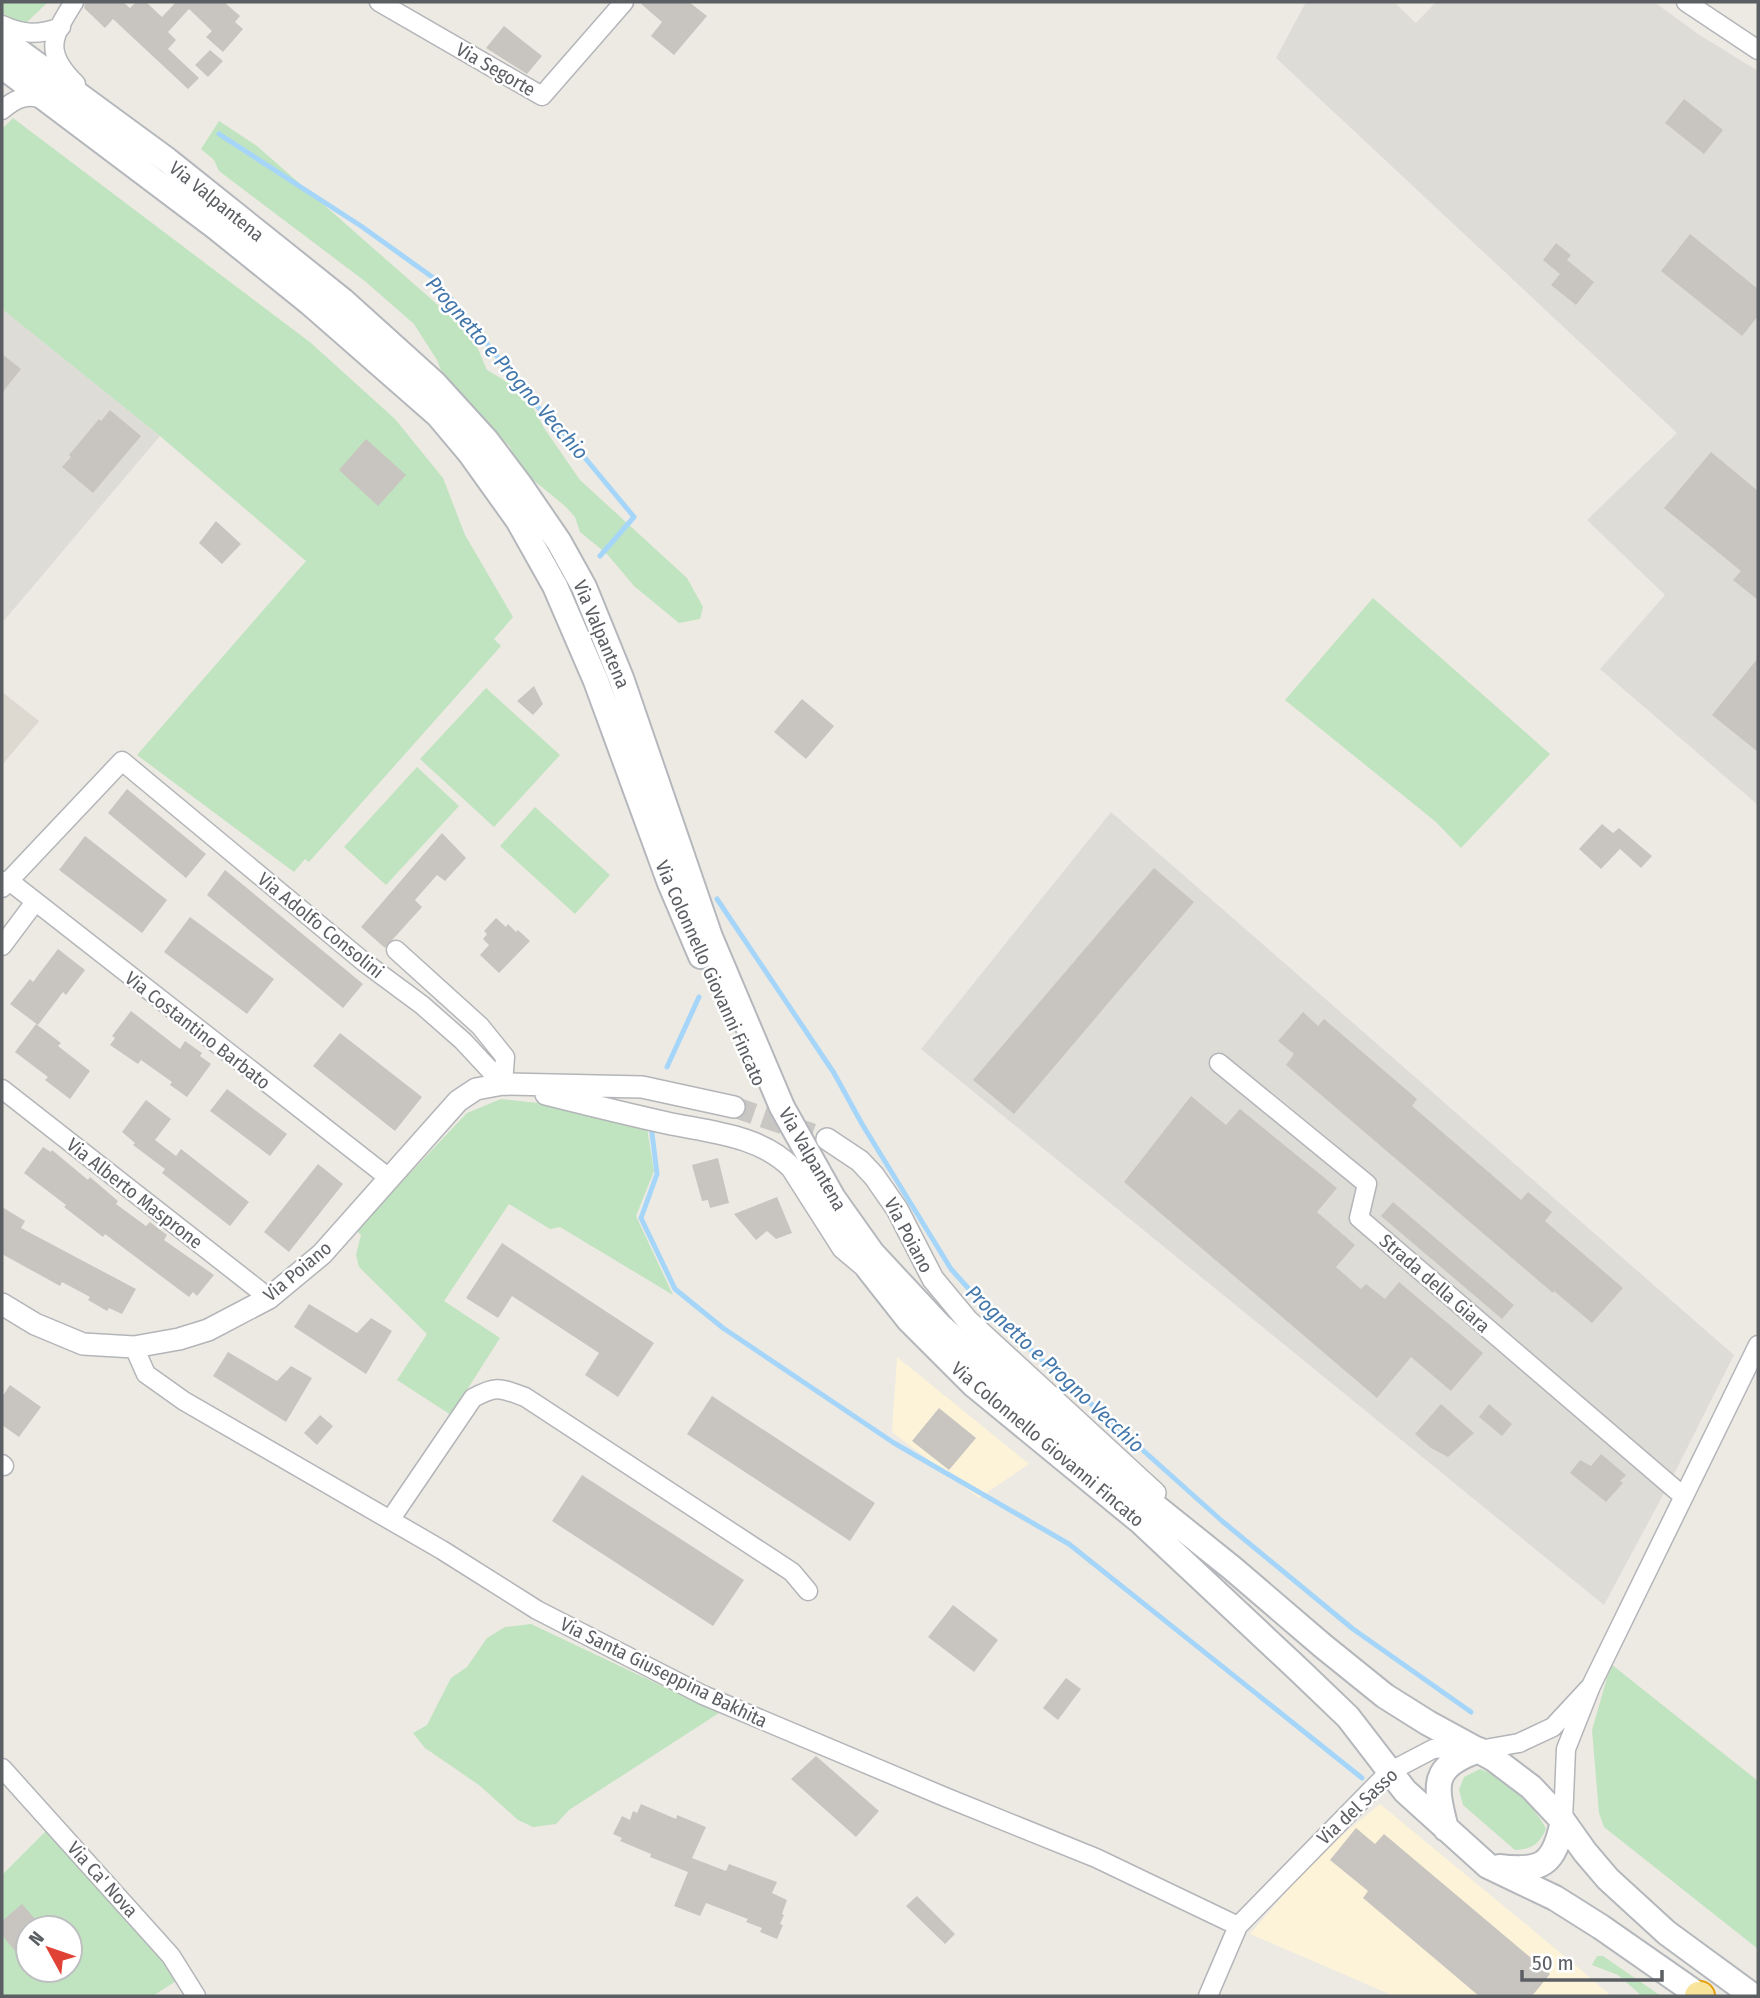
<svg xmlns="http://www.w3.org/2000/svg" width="1760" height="1998" font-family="'Fira Sans Condensed',sans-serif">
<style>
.commercial{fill:#fcf3d9}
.industrial{fill:#dedcd7}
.education{fill:#ddd9d1}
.green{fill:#c0e3c0;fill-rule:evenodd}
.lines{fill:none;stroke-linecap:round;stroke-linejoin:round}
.stream{stroke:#a5d6fa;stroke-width:5}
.building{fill:#c8c5c0}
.tertiary-tunnel{stroke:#c8c7c3;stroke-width:21;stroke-dasharray:21 10;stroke-linecap:butt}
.minor-casing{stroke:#b3b5b9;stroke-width:21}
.tertiary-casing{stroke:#b3b5b9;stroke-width:24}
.secondary-casing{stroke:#b4b7bc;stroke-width:28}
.trunk-casing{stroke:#e49f0c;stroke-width:32}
.minor{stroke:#fff;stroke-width:18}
.tertiary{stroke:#fff;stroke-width:21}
.secondary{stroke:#fff;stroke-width:24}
.trunk{stroke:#f9e49c;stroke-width:28}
.labels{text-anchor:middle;stroke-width:5;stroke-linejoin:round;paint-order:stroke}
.street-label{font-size:19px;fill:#5b5e63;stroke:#fff}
.water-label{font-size:21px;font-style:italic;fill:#4377ab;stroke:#fff}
</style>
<rect width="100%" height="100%" fill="#edeae3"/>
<path class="commercial" d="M897 1357 1029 1464 979 1498 892 1432Z
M1380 1804 1580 1969 1611 1996H1394L1250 1934 1319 1854Z"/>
<path class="industrial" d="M1306 2H1394L1416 23 1436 2H1654L1698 34 1758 71V805L1600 669 1665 595 1587 520 1677 433 1276 58Z
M2 309 160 436 2 623Z
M1111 812 1734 1355 1670 1482 1604 1605 921 1049Z"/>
<path class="education" d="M2 692 39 721 2 765Z"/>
<path class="green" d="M2 2H48L23 26 2 13Z
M13 118 311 343 395 419 443 478 465 535 513 617 494 639 501 646 309 862 305 859 294 872 137 755 306 561 160 436 2 309V129Z
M219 121 257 146 472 335 487 370 509 383 531 404 544 428 580 480 687 578 703 607 700 619 679 623 634 586 607 554 580 532 575 517 566 507 514 464 510 447 498 434 453 401 437 360 414 324 366 282 219 171 214 160 201 149Z
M1373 598 1550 754 1461 848 1436 822 1285 700Z
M486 688 560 755 494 827 420 759Z
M417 767 459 806 386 885 344 847Z
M535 807 610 875 575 914 500 846Z
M501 1099 547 1104 647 1128 654 1171 636 1216 673 1295 560 1227 550 1229 509 1204 444 1301 500 1338 451 1415 397 1380 427 1334 359 1267 356 1255 361 1235 356 1230 467 1113Z
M531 1624 719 1713 569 1810 556 1824 533 1827 518 1820 479 1785 425 1748 413 1733 427 1725 451 1678 467 1667 487 1638 505 1627Z
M1611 1664 1758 1781V1949L1604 1827 1599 1813 1592 1730Z
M1480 1769C1504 1777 1535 1806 1546 1829 1539 1844 1533 1849 1515 1850L1463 1805 1459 1790 1464 1777Z
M49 1828 182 1977 153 1996H2V1875ZM28 1928H70V1970H28Z
M1597 1956H1603L1661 1996H1642L1618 1975 1592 1965Z"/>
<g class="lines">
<path class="stream" d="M219 134 361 226 435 279 536 405 576 447 634 517 600 556
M717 899 834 1073 862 1124 951 1269 994 1317 1222 1521 1353 1629 1471 1712
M667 1067 699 997
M651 1125 657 1174 641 1218 675 1289 723 1328 894 1443 1069 1544 1362 1778"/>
</g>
<path class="building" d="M85 2H123L130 8 136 2H146L162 17 176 2H224L240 16 235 22 243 29 223 52 206 37 212 31 189 9 168 32 176 40 168 49 199 78 188 89 113 19 105 28 84 8Z
M639 2H689L707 16 674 55 651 36 662 22Z
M504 26 542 56 527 74 486 48Z
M210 50 223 61 208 77 195 65Z
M1684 99 1723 130 1704 154 1665 123Z
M1690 234 1758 289V316L1742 336 1661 271Z
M1556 243 1571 255 1567 260 1594 282 1576 305 1551 285 1560 274 1543 260Z
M2 354 21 369 2 393Z
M110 410 141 436 93 493 62 467 71 457 69 455 99 419 101 421Z
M366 439 406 475 378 506 339 470Z
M1711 452 1758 491V600L1733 580 1741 571 1664 508Z
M216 521 241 544 222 564 199 543Z
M1758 658V752L1712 715Z
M534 686 543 704 533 715 517 701Z
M802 699 834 726 806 759 774 732Z
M127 789 206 854 186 878 108 813Z
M1602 824 1613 833 1619 828 1652 856 1641 868 1620 849 1601 869 1579 849Z
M442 833 466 858 445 881 437 875 415 900 422 907 385 948 361 927Z
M85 836 167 900 142 933 59 870Z
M1154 868 1194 902 1014 1114 973 1080Z
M225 870 363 984 343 1008 207 895Z
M190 917 274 979 247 1014 164 952Z
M496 918 506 927 508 924 516 932 518 930 530 941 499 973 480 955 489 945 483 939 487 934 484 931Z
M58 949 85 970 66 995 63 992 38 1025 10 1004 30 979 33 982Z
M131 1011 180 1049 185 1041 202 1053 200 1056 211 1064 187 1097 170 1085 172 1082 141 1060 138 1064 110 1045 115 1038 112 1036Z
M1303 1012 1318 1026 1324 1019 1417 1099 1412 1106 1521 1200 1528 1192 1552 1212 1545 1221 1623 1288 1592 1323 1554 1291 1553 1293 1286 1065 1294 1054 1278 1041Z
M36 1024 61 1043 58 1046 90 1071 70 1099 45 1080 48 1077 15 1052Z
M340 1033 422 1097 395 1131 313 1066Z
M227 1089 287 1134 270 1156 210 1111Z
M1191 1096 1226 1125 1240 1109 1337 1188 1317 1212 1355 1245 1336 1267 1361 1289 1366 1284 1385 1299 1399 1282 1483 1353 1451 1391 1411 1357 1377 1398 1124 1182Z
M146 1100 171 1119 155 1140 176 1156 181 1149 249 1202 230 1226 162 1173 165 1169 133 1145 135 1143 122 1132Z
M43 1147 51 1152 52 1150 88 1180 90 1177 118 1201 116 1204 146 1226 150 1222 167 1235 164 1240 214 1275 197 1296 193 1292 189 1297 105 1234 103 1237 64 1207 66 1205 24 1173Z
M718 1158 729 1203 710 1208 708 1200 702 1201 692 1165Z
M318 1164 343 1184 289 1252 264 1232Z
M777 1197 792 1233 776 1239 767 1231 756 1240 734 1214Z
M1393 1202 1514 1305 1502 1319 1381 1216Z
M2 1207 25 1221 21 1228 136 1289 122 1314 109 1308 107 1311 88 1300 90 1297 62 1282 60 1286 2 1254Z
M502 1243 654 1343 618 1397 585 1375 599 1353 512 1296 498 1318 466 1298Z
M309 1304 357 1333 371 1318 392 1331 366 1374 294 1327Z
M228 1352 277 1381 291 1366 312 1378 286 1422 213 1376Z
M10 1385 41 1407 19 1437 2 1425V1397Z
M712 1396 875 1503 850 1541 687 1434Z
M1441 1404 1474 1433 1448 1457 1431 1448 1415 1434Z
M1489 1404 1512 1424 1502 1436 1479 1417Z
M939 1408 976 1438 949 1470 912 1441Z
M320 1415 333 1426 317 1445 304 1433Z
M1601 1454 1626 1475 1620 1481 1623 1483 1606 1502 1570 1473 1580 1460 1591 1466Z
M582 1475 744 1580 713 1626 552 1521Z
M953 1605 998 1640 974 1672 928 1637Z
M1066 1678 1081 1689 1058 1720 1043 1708Z
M816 1756 879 1811 856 1837 791 1779Z
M641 1804 676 1819 677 1815 706 1827 692 1858 726 1871 729 1864 777 1882 772 1893 787 1900 782 1914 784 1915 780 1924 783 1925 777 1939 760 1932 762 1928 746 1922 748 1919 706 1903 700 1916 674 1906 688 1872 650 1857 651 1854 620 1841 622 1838 613 1834 622 1816 630 1820 633 1811 637 1813Z
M1356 1828 1375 1844 1384 1834 1550 1974 1532 1996H1479L1363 1898 1368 1891 1330 1860Z
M917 1896 955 1934 945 1944 906 1906Z
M22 1904 43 1928H28V1967L2 1935V1921Z"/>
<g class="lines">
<path class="tertiary-tunnel" d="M734 1107 827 1139"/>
<defs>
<path id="minor" d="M74 2C52 37 43 52 76 84
M379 2 542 96 624 2
M1686 2 1758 50
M2 25C23 35 39 35 61 27
M2 110C16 98 28 93 46 100
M8 880 389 1178
M2 888 122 761 364 962 422 1005 463 1041 503 1084
M2 946 35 902
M396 950 480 1026 505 1057 503 1084
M1219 1063 1367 1184 1359 1218 1683 1496
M2 1089 269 1298
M134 1347 146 1374 184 1401 442 1550 537 1610 703 1695 945 1797 1096 1858 1238 1926
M2 1464 4 1466
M390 1520 473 1398C497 1385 500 1388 525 1397L792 1572 808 1591
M2 1768 171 1956 196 1996
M1563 1821 1566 1749 1591 1686 1758 1345
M1208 1996 1238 1926 1389 1772 1433 1749 1458 1747 1479 1750 1519 1743 1553 1727 1591 1686"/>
<path id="tertiary" d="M546 1094C586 1104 626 1114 667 1123 709 1132 760 1135 792 1168L843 1248 868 1269
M827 1139 860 1161 874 1176 897 1209 933 1279 967 1320 1155 1493
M2 1304 35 1324 83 1344 134 1347 179 1339 208 1330 269 1298 322 1254 458 1101 476 1089 503 1084 642 1087 734 1107"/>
<path id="secondary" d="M2 39 167 160 342 300 435 384 486 440 520 485 559 542 584 587 621 678 710 937 782 1107 833 1198 872 1253 939 1325 1035 1410 1232 1568 1323 1646 1385 1696 1428 1723 1494 1759 1531 1787 1563 1821 1585 1852 1608 1879 1667 1933 1753 1996
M2 66 217 228 310 303 438 415 470 453 518 520 555 586 596 681 670 883 701 956
M868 1268 909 1320 974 1385 1141 1522 1300 1671 1348 1717 1405 1791 1488 1866 1555 1898 1601 1927 1700 1996
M1446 1829C1435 1785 1430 1767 1479 1750
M1499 1867C1542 1872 1554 1865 1563 1821"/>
<path id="trunk" d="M1699 1996H1700"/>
</defs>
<use href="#minor" class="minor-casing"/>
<use href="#tertiary" class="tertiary-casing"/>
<use href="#secondary" class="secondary-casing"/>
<use href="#trunk" class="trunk-casing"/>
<use href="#minor" class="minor"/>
<use href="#tertiary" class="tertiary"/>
<use href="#secondary" class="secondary"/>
<use href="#trunk" class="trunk"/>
</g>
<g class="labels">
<g class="street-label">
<text transform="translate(496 69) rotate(30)" y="7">Via Segorte</text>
<text transform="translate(217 201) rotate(39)" y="7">Via Valpantena</text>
<text transform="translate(602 634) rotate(67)" y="7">Via Valpantena</text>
<text transform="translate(321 925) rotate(39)" y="7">Via Adolfo Consolini</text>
<text transform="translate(711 973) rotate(66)" y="7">Via Colonnello Giovanni Fincato</text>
<text transform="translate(198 1030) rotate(38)" y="7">Via Costantino Barbato</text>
<text transform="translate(813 1159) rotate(60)" y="7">Via Valpantena</text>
<text transform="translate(135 1193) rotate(38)" y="7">Via Alberto Masprone</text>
<text transform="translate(909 1235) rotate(62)" y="7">Via Poiano</text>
<text transform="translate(297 1271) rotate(-40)" y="7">Via Poiano</text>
<text transform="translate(1435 1283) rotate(41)" y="7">Strada della Giara</text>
<text transform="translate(1048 1444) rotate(40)" y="7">Via Colonnello Giovanni Fincato</text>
<text transform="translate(664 1672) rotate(26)" y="7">Via Santa Giuseppina Bakhita</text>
<text transform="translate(1357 1806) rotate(-43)" y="7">Via del Sasso</text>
<text transform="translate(103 1879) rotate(48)" y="7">Via Ca' Nova</text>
</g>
<g class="water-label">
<text transform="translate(507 368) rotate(49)" y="7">Prognetto e Progno Vecchio</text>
<text transform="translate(1055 1369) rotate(43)" y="7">Prognetto e Progno Vecchio</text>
</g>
</g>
<rect width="1760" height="1998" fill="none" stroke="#5b5e63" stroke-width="7"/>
<g transform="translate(49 1949) rotate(310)"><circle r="33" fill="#ffffff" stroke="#bdbfc1" stroke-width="2"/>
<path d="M0-5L12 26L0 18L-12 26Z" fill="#e04235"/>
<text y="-10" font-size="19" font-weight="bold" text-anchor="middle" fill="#5b5e63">N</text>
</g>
<path d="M1522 1970v10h140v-10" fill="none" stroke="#5b5e63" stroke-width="3.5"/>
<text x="1532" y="1970" font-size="21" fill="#5b5e63" stroke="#ffffff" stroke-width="5" paint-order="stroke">50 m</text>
</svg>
